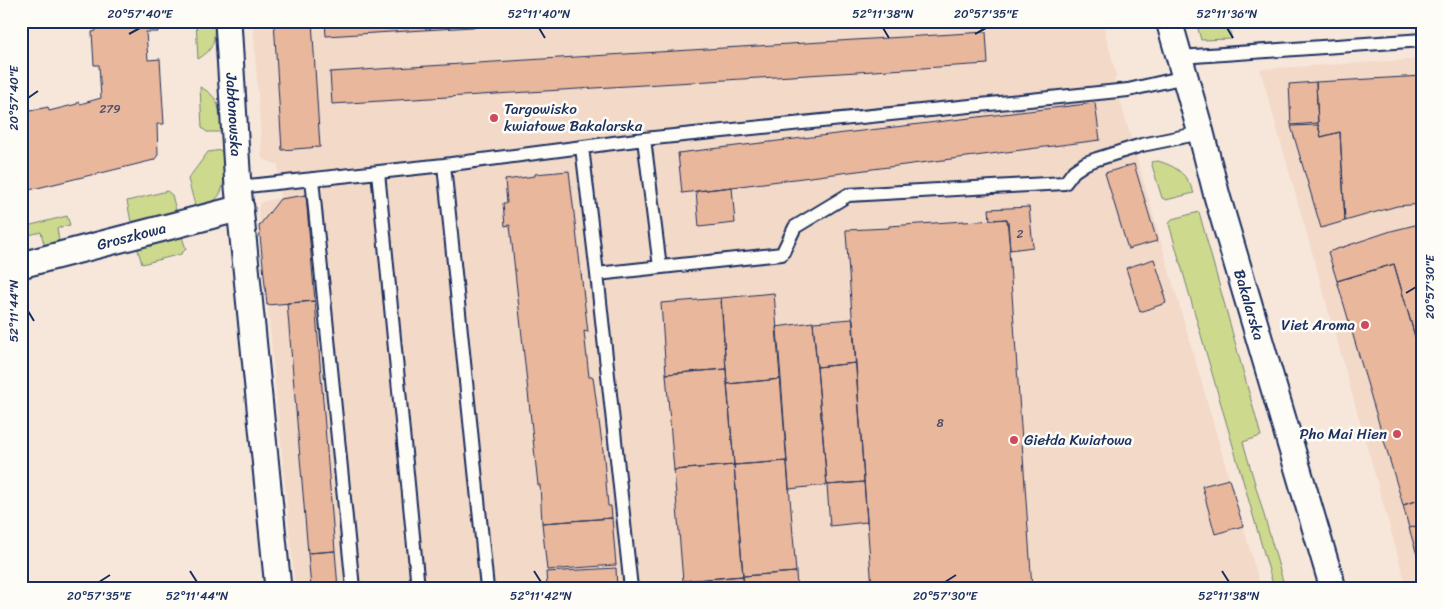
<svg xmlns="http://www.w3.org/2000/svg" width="1444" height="609" font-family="Sriracha,sans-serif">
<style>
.built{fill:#f3d9c8}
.green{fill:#cdd98d;stroke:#748476}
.building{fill:#e9b79b;stroke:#1b2f5e}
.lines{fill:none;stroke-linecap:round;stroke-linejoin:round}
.service-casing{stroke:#1b2f5e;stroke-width:16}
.minor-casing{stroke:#1b2f5e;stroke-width:29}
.service{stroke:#fdfcf7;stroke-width:12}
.minor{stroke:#fdfcf7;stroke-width:25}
.ticks{fill:none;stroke:#1b2f5e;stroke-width:2}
.poi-dot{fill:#d1495b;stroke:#fdfcf7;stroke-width:2}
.labels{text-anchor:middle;stroke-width:5;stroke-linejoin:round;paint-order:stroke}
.number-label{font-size:12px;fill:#4e516d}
.poi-label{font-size:15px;fill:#1b2f5e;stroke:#fdfcf7;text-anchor:start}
.street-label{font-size:15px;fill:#1b2f5e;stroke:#fdfcf7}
.neatline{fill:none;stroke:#1b2f5e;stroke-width:2}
.ticks-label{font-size:12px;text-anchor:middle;fill:#1b2f5e}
</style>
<rect width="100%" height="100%" fill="#f7e7db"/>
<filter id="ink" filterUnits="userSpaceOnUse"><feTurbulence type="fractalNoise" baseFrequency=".02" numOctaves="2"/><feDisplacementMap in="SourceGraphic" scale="10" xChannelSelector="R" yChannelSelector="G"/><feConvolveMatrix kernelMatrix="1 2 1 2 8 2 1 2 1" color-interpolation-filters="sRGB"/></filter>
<g filter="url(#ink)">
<path class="built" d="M253 21H1102L1117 77 1114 79 1261 588H295L258 207 261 202 280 198 278 165 262 159Z
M1244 21H1364L1246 28Z
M1423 59V588H1407L1260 69Z"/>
<path class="green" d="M196 21H214C215 40 215 49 198 59Z
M1196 21H1227L1232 39 1201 40Z
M200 87C221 97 220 111 221 132H207L202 128Z
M222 150C223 167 229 188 214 201 210 205 201 207 196 209L188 179 208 152Z
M1158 161C1178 167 1186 174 1194 193L1166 200 1162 198 1151 162Z
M167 191 172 195 177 214 136 224 131 222 127 201Z
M1199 212 1261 436 1243 442 1285 588H1274L1169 224 1172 219Z
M67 216 70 225 57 228 59 241 57 244 47 246 44 244 41 232 29 235 27 226Z
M182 237 186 249 181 254 142 264 138 250 141 247Z"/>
<path class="building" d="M95 21H157L158 32H146L148 60 160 59 164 124H157L158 155 154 160 97 174V175H95V174L21 192V113L48 107 49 111 77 104V103L79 102 80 104 101 98 99 65H94L92 32 96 31Z
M274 21H312L320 147 282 150Z
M325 21H570L326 36Z
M986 32 988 64 332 104 330 72Z
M1423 76V204L1397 206 1345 221 1340 132 1321 137 1318 125 1316 82Z
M1316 82 1318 123 1291 125 1289 84Z
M1095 103 1100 140 732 187 682 193 678 153Z
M1318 125 1321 137 1340 132 1345 221 1321 228 1291 126Z
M1134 164 1157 241 1128 249 1105 173Z
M569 171 588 332 584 331 589 377H593L604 458 608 506H611L612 518 542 523 540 485H538L510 225 505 226 503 203H507L505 180 535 176V174Z
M732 187 735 223 699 227 696 191Z
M306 195 315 301 267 305 259 226 280 199Z
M1029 207 1033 247 1010 250 1008 221H1007V219L990 220 989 209Z
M1007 219 1010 250H1009L1032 588H872L846 233V230L889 228V226L964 221V222Z
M1423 223V364L1394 264 1337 281 1328 252 1391 231Z
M1154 259 1165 292H1163L1166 303 1140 312 1126 268Z
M1394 264 1423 364V499L1403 505 1337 281Z
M774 293 781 379 727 384 721 298Z
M721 298 726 369 666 374 661 303Z
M315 301 335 551 308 553 287 303Z
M853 319 856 363 817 367 813 322Z
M813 322 827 485 789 489 776 327Z
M856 363 864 482 827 485 817 367Z
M726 369 734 465 674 470 666 374Z
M781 379 787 461 734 465 727 384Z
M787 461 796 572 743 576 734 465Z
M734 465 743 576 683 581 674 470Z
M1229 479 1243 526 1215 534 1202 486Z
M864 482 867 522 830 526 827 485Z
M1423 499V524L1409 528 1403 505Z
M612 518 616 565 547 570 542 523Z
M1423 524V556L1418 558 1409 528Z
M335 551 338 588H311L308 553Z
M616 568 617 588H547L546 572Z
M796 572 797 588H744L743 576Z
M743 576 744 588H684L683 581Z"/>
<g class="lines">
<defs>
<path id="service" d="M1180 57 1423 40
M644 139 660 267
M582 147 597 274 631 588
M444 165 487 588
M378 172 418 588
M312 179 353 588
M238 187 444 165 644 139 1128 90 1185 77
M597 274 782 254 795 227 848 195 1065 183 1074 171 1086 163 1097 159 1142 145 1201 133"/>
<g id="minor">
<path id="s1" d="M228 21 238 187 278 588"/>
<path id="s2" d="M1169 21 1201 133 1217 196 1333 588"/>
<path id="s3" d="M21 265 241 208"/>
</g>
</defs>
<use href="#service" class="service-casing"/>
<use href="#minor" class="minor-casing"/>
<use href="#service" class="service"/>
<use href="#minor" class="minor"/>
</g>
</g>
<path class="ticks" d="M539 28 545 38M883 28 889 38M1227 28 1233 38M129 34 140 28M975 34 986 28M28 98 38 91M1406 293 1416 287M28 311 34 321M190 571 197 582M534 571 541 582M1222 571 1229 582M99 582 110 575M945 582 956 575"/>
<g class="poi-dot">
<circle cx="494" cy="118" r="5"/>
<circle cx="1365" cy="325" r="5"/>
<circle cx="1397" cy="434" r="5"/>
<circle cx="1014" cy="440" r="5"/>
</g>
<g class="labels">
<g class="number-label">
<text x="110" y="113">279</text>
<text x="1020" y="238">2</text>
<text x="940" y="427">8</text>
</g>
<g class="poi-label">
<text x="504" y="114">Targowisko<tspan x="504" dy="17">kwiatowe Bakalarska</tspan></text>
<text x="1355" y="330" text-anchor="end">Viet Aroma</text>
<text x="1387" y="439" text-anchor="end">Pho Mai Hien</text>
<text x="1024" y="445">Giełda Kwiatowa</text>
</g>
<g class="street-label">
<text dy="5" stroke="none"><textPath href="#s1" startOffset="94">Jabłonowska</textPath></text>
<text dy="5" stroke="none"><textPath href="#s3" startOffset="114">Groszkowa</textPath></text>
<text dy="5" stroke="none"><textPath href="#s2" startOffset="295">Bakalarska</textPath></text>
</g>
</g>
<rect width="1444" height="609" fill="none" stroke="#fdfcf7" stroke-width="55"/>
<rect x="28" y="28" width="1388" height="554" class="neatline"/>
<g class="ticks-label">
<text x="140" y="18">20°57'40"E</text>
<text x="539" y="18">52°11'40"N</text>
<text x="883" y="18">52°11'38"N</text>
<text x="986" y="18">20°57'35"E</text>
<text x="1227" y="18">52°11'36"N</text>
<text transform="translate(14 98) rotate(-90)" y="4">20°57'40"E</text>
<text transform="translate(1430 287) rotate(-90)" y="4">20°57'30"E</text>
<text transform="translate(14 311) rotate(-90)" y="4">52°11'44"N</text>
<text x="99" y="600">20°57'35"E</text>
<text x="197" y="600">52°11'44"N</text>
<text x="541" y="600">52°11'42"N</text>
<text x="945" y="600">20°57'30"E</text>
<text x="1229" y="600">52°11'38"N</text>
</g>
</svg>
